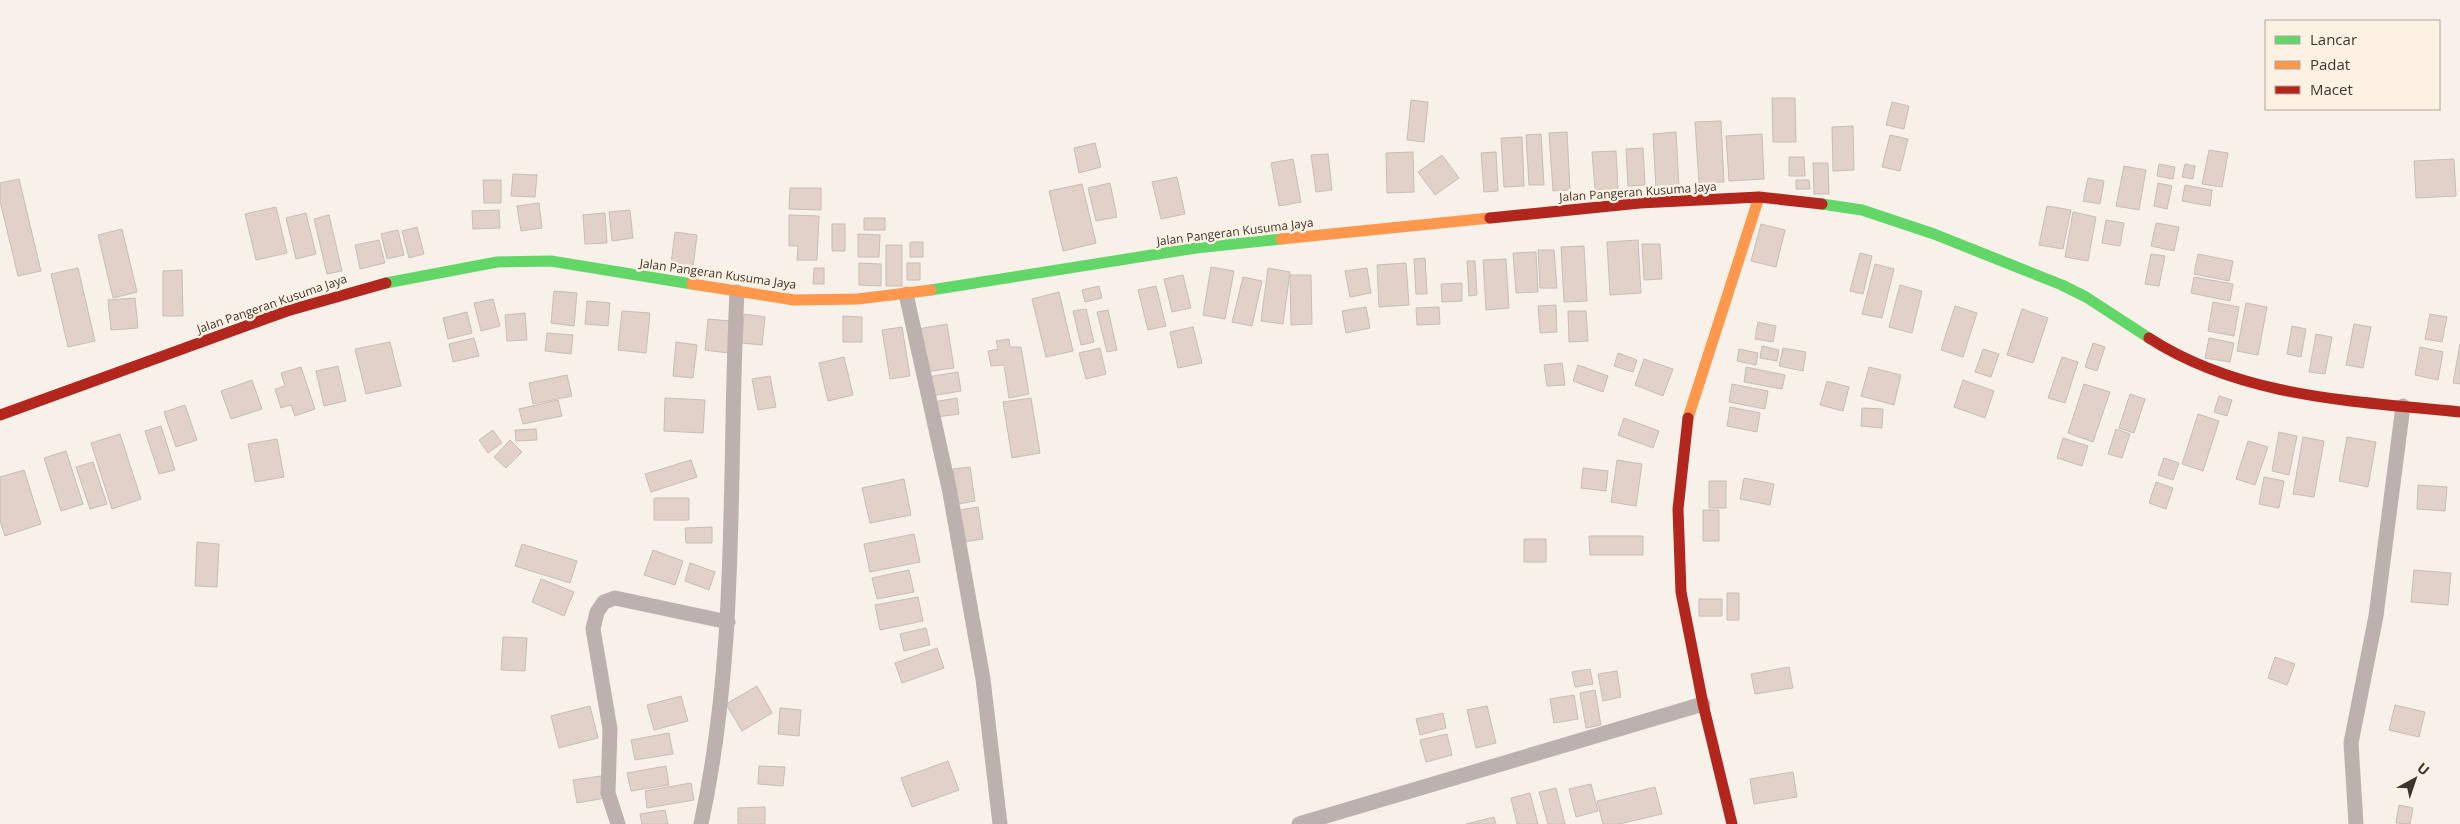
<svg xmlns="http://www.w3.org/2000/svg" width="2460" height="824" font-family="'Open Sans',sans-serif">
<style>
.building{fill:#e1d1c9;stroke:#c6beb8}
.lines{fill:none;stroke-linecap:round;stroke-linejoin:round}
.street{stroke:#bcb1ae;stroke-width:15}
.fast{stroke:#63d668;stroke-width:11}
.slow{stroke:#ff974d;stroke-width:11}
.jam{stroke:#b3261e;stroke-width:11}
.labels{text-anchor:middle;stroke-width:5;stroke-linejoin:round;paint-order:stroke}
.street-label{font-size:12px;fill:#3d362d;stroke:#fdf1e4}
</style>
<rect width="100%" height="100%" fill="#f7f1ea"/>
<path class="building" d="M1772 98H1795L1796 142H1773Z
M1411 100 1428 102 1424 142 1407 140Z
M1892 102 1909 106 1904 129 1886 125Z
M1721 121 1724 182 1699 183 1695 122Z
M1853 126 1854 170 1833 171 1832 127Z
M1567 132 1570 190 1553 191 1549 133Z
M1676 132 1679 188 1656 189 1653 134Z
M1541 134 1544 185H1529L1526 135Z
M1762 134 1764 179 1729 181 1726 136Z
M1890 135 1908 139 1900 171 1882 167Z
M1522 137 1524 186 1504 187 1501 138Z
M1095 143 1101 167 1079 173 1074 148Z
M1643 148 1645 185 1628 186 1626 149Z
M2209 150 2228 153 2222 187 2202 184Z
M1616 151 1618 189 1595 190 1592 152Z
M1413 152 1414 192 1387 193 1386 153Z
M1496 152 1498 191 1484 192 1481 153Z
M1328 154 1332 190 1316 192 1311 155Z
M1442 155 1459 178 1435 195 1418 172Z
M1789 157H1804L1805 176H1789Z
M1293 159 1301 202 1279 206 1271 163Z
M2454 159 2456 196 2416 198 2414 161Z
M1813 163H1828L1829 194H1814Z
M2159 164 2175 167 2173 179 2157 176Z
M2185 164 2195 166 2193 179 2182 177Z
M2124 166 2146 170 2139 210 2116 206Z
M513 174 537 175 535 197 511 196Z
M1177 177 1185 214 1161 219 1152 182Z
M2088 178 2104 181 2100 204 2083 201Z
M19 179 41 271 18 276 0 201V183Z
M483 180H501V203H484Z
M1796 180H1809L1810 189H1796Z
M1110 183 1117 217 1096 221 1088 188Z
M2158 183 2172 186 2167 209 2154 206Z
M1082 184 1096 243 1063 251 1049 191Z
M2185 185 2212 190 2210 206 2182 201Z
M790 188H821V210L789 209Z
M539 203 542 228 521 231 517 206Z
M2047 206 2071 210 2063 249 2039 245Z
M276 207 287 253 256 260 245 214Z
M499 210 500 228 473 229 472 211Z
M630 210 633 238 612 241 609 212Z
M2073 212 2096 217 2088 261 2065 257Z
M306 213 316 254 296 259 286 218Z
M605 213 607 243 585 244 583 215Z
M329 215 342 271 327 274 314 219Z
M789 215 819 216 817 260H797L798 246H789Z
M864 218H885V230H864Z
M2106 220 2124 223 2120 246 2102 243Z
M2156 223 2179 227 2174 251 2151 246Z
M832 224H845V251H832Z
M1761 224 1785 230 1776 267 1751 261Z
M417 227 424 254 409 258 402 231Z
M122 229 137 292 113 298 98 235Z
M398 230 404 255 387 259 381 234Z
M675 232 697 235 693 267 671 264Z
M858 234 880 235 879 257H858Z
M379 240 385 263 360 269 355 245Z
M1638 240 1641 293 1610 295 1607 242Z
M910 242H923V257H910Z
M1642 244H1660L1662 279 1644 280Z
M886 245H902V286H886Z
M1584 246 1587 301 1564 302 1561 247Z
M1538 250H1554L1557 288H1540Z
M1536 252 1538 292 1516 293 1513 253Z
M1860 253 1872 256 1863 294 1850 291Z
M2151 254 2165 256 2159 286 2145 284Z
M2198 254 2233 261 2229 281 2194 274Z
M1425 258 1427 294H1416L1414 259Z
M1506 259 1509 308 1486 310 1483 260Z
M1467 261H1475L1477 295 1469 296Z
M859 263 881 264V286L859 285Z
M907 263H920V280H907Z
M1406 263 1409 305 1379 307 1377 265Z
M1875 264 1894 269 1882 318 1862 314Z
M1211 267 1234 271 1225 319 1203 315Z
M78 268 95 341 68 347 51 274Z
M814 268H824V284H813Z
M1268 268 1290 272 1283 324 1261 321Z
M1367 268 1371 293 1350 297 1345 271Z
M182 270 183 316H163V271Z
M1183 275 1191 308 1172 312 1164 279Z
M1290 275H1311L1312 324 1291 325Z
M1243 277 1262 281 1252 326 1232 322Z
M2194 277 2233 284 2230 301 2191 293Z
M1462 283V301L1442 302 1441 284Z
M1900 285 1922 291 1912 333 1889 327Z
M1099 286 1102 298 1085 302 1082 290Z
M1156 286 1166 326 1148 330 1138 290Z
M554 291 577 293 574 326 551 323Z
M1059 292 1073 351 1046 357 1032 299Z
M135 298 138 328 111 330 108 300Z
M493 299 500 326 481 331 474 303Z
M587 301 610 303 608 326 585 324Z
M2213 302 2239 307 2234 336 2208 331Z
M2246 303 2267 307 2258 355 2237 351Z
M1556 305 1557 332 1540 333 1538 306Z
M1955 306 1977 313 1963 357 1941 350Z
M1366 307 1370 328 1346 333 1342 311Z
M1439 307 1440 324 1417 325 1416 308Z
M1086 309 1094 342 1081 345 1073 311Z
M2022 309 2048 318 2033 363 2007 355Z
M1108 310 1117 350 1107 352 1097 312Z
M622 311 650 313 646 353 618 350Z
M1568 311H1586L1588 341 1569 342Z
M467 312 472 333 448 339 443 318Z
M525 313 527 340 507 341 505 315Z
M744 314 765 317 762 345 742 343Z
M2430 314 2447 317 2442 342 2425 339Z
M843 316 862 317V342H843Z
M708 319 731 321 728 353 705 350Z
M1758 322 1776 326 1773 342 1755 339Z
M947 324 954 368 925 372 918 329Z
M2354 324 2371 327 2363 368 2346 365Z
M2292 326 2306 329 2301 357 2287 354Z
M902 327 910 376 890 379 882 330Z
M1193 327 1202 363 1178 368 1170 332Z
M547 333 573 335 571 354 545 351Z
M2316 334 2332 337 2325 374 2309 372Z
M474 338 479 356 453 362 449 344Z
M2209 338 2234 343 2230 362 2205 358Z
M1009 339 1010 347H1021L1029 394 1009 398 1004 365 991 366 988 351 998 349 996 341Z
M390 342 401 386 366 394 355 349Z
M676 342 697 345 693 378 673 376Z
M2093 343 2105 347 2097 371 2085 367Z
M2460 344V384L2453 383Z
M1762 346 1779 350 1777 361 1760 358Z
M2420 347 2443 352 2438 380 2415 375Z
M1100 348 1106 374 1086 379 1079 353Z
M1783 348 1806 352 1803 371 1779 366Z
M1739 349 1758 353 1756 365 1737 361Z
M1983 349 1999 354 1991 377 1975 372Z
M1618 353 1637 360 1633 372 1614 366Z
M844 357 853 395 828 401 819 363Z
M2062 357 2078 362 2065 403 2048 398Z
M1644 359 1673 369 1663 396 1635 385Z
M1562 363 1565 385 1547 386 1544 365Z
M1578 365 1608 376 1603 392 1573 381Z
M338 366 346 401 324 406 316 371Z
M301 367 315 409 295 416 291 405 281 408 275 389 285 386 281 373Z
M1746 367 1785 375 1782 389 1744 382Z
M1869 367 1901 375 1894 405 1861 396Z
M958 372 961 391 931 396 927 377Z
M567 375 572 396 533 404 529 383Z
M770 376 776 407 758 410 752 379Z
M252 380 262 409 231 419 221 391Z
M1963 380 1994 391 1985 418 1954 407Z
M1827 381 1849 387 1843 411 1820 405Z
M1732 384 1768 391 1765 409 1729 402Z
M2084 384 2110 392 2093 442 2068 433Z
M2130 394 2145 399 2134 433 2119 428Z
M2219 396 2232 400 2227 416 2214 412Z
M665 398 705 400 703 433 664 431Z
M957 398 959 414 936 417 933 402Z
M1031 398 1040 453 1012 458 1003 402Z
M558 400 562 416 523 424 519 409Z
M185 405 197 440 176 447 164 412Z
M1730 407 1760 413 1757 432 1727 426Z
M1862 408 1883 409 1882 428 1861 426Z
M2198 414 2219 421 2203 471 2182 464Z
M1624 418 1659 431 1653 448 1618 435Z
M161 426 175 470 159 474 145 431Z
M536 429 537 440 516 441 515 430Z
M2116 429 2130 434 2122 458 2108 454Z
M493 430 502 443 488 453 479 440Z
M2279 432 2297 436 2289 475 2272 471Z
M120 434 141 499 112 509 91 443Z
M2303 437 2324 441 2314 497 2293 494Z
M2347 437 2376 442 2368 487 2339 481Z
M2063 438 2088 446 2082 466 2057 458Z
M277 439 284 477 255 482 248 444Z
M510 440 522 452 506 468 494 457Z
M2248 441 2268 447 2255 485 2236 479Z
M66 451 83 504 61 511 44 458Z
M2164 458 2179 463 2173 480 2158 475Z
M691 460 697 477 651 492 645 474Z
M1617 460 1642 464 1636 506 1611 502Z
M93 462 107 504 90 509 76 467Z
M970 467 975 501 958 504 953 469Z
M1583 468 1608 471 1606 491 1581 488Z
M24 470 41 524 5 536 0 521V477Z
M2264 477 2284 481 2279 508 2259 504Z
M1744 478 1774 484 1770 505 1740 499Z
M904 479 911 515 870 523 862 488Z
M1709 481H1726V508H1709Z
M2156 482 2173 488 2166 509 2149 503Z
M2418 485 2447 487 2445 511 2417 509Z
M654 498H689V520H654Z
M978 507 983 539 964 542 959 510Z
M1703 510H1719V541H1703Z
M712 527V543H686L685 528Z
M914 534 920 562 870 572 864 544Z
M1589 536H1643V555H1590Z
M1524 539H1546V562H1524Z
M197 542 219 544 217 587 195 586Z
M522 544 577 561 570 583 515 566Z
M653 550 683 561 675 585 644 575Z
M690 563 715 572 709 590 685 581Z
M909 570 914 592 877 599 872 578Z
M2414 570 2451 573 2448 605 2411 602Z
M541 579 574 592 564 616 532 602Z
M1727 593H1739V620H1727Z
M918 597 923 621 880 630 875 605Z
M1699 599H1722V616H1699Z
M926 628 930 645 904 651 900 634Z
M503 637 527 638 525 671 501 670Z
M937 648 944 668 902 683 895 663Z
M2275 657 2295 664 2287 685 2268 678Z
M1789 667 1793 688 1755 694 1751 674Z
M1590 669 1593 684 1575 687 1572 672Z
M1617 671 1621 697 1603 701 1598 674Z
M757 686 772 713 742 731 726 704Z
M1595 690 1601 725 1586 728 1580 693Z
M1574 695 1578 719 1554 723 1550 699Z
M681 696 688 721 654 730 647 705Z
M2395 705 2425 712 2419 737 2389 730Z
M590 706 598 738 559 748 551 716Z
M1487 706 1496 743 1476 748 1467 710Z
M780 708 801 710 799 736 778 734Z
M1443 713 1446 728 1420 735 1416 719Z
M669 733 673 754 635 760 631 740Z
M1447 734 1452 755 1426 762 1420 740Z
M948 761 959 790 912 807 901 778Z
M666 766 669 785 631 791 627 773Z
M759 766 785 767 783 786 758 784Z
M1793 772 1797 797 1754 804 1750 779Z
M601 776 605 798 577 803 573 780Z
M691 783 694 800 647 808 645 791Z
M1591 784 1598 811 1576 817 1569 789Z
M1655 787 1662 814 1619 824H1603L1597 801Z
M1556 788 1565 824H1548L1539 792Z
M1530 793 1538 824H1517L1511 798Z
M2399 805 2413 808 2410 824 2396 823Z
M765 807V824H738V808Z
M665 810 668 824H642L640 814Z
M1494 817 1496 824H1466Z"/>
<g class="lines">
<path class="street" d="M906 294 950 493 983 679 1000 824
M618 824 608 793 610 729 593 629 597 612 604 602 615 598 728 622
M701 824C739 649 728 470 737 292
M1299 824 1703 704
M2356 824 2351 743 2376 616 2403 406"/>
<path class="fast" d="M1822 204 1862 210 1934 234 2062 285 2086 297 2149 338
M386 283 497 262 551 261 692 284
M931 290 1196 248 1281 239"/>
<path class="slow" d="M1281 239 1490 218
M692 284 794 300 858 299 931 290
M1688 418 1759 197"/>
<path class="jam" d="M1490 218 1640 203 1759 197 1822 204
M2149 338C2242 398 2354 401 2460 412
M0 415 287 311 386 283
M1688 418 1678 509 1681 592 1703 704 1732 824"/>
</g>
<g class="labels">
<g class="street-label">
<text transform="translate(1638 192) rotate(-4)" y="4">Jalan Pangeran Kusuma Jaya</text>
<text transform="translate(1235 232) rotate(-7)" y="4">Jalan Pangeran Kusuma Jaya</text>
<text transform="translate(718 274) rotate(8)" y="4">Jalan Pangeran Kusuma Jaya</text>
<text transform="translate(272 304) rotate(-19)" y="4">Jalan Pangeran Kusuma Jaya</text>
</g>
</g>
<rect x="2265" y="20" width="175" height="90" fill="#fdf1e4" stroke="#b0a69b"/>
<rect x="2275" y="36" width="25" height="8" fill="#63d668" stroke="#b0a69b"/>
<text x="2310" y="45" font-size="15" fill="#3d362d">Lancar</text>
<rect x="2275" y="61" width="25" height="8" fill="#ff974d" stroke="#b0a69b"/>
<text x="2310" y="70" font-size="15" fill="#3d362d">Padat</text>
<rect x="2275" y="86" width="25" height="8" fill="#b3261e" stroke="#b0a69b"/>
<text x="2310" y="95" font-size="15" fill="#3d362d">Macet</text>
<g transform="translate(2415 779) rotate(40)" stroke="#fdf1e4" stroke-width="4" paint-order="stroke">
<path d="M0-4L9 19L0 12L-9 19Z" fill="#3d362d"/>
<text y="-8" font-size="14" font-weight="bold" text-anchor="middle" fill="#3d362d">U</text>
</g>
</svg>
